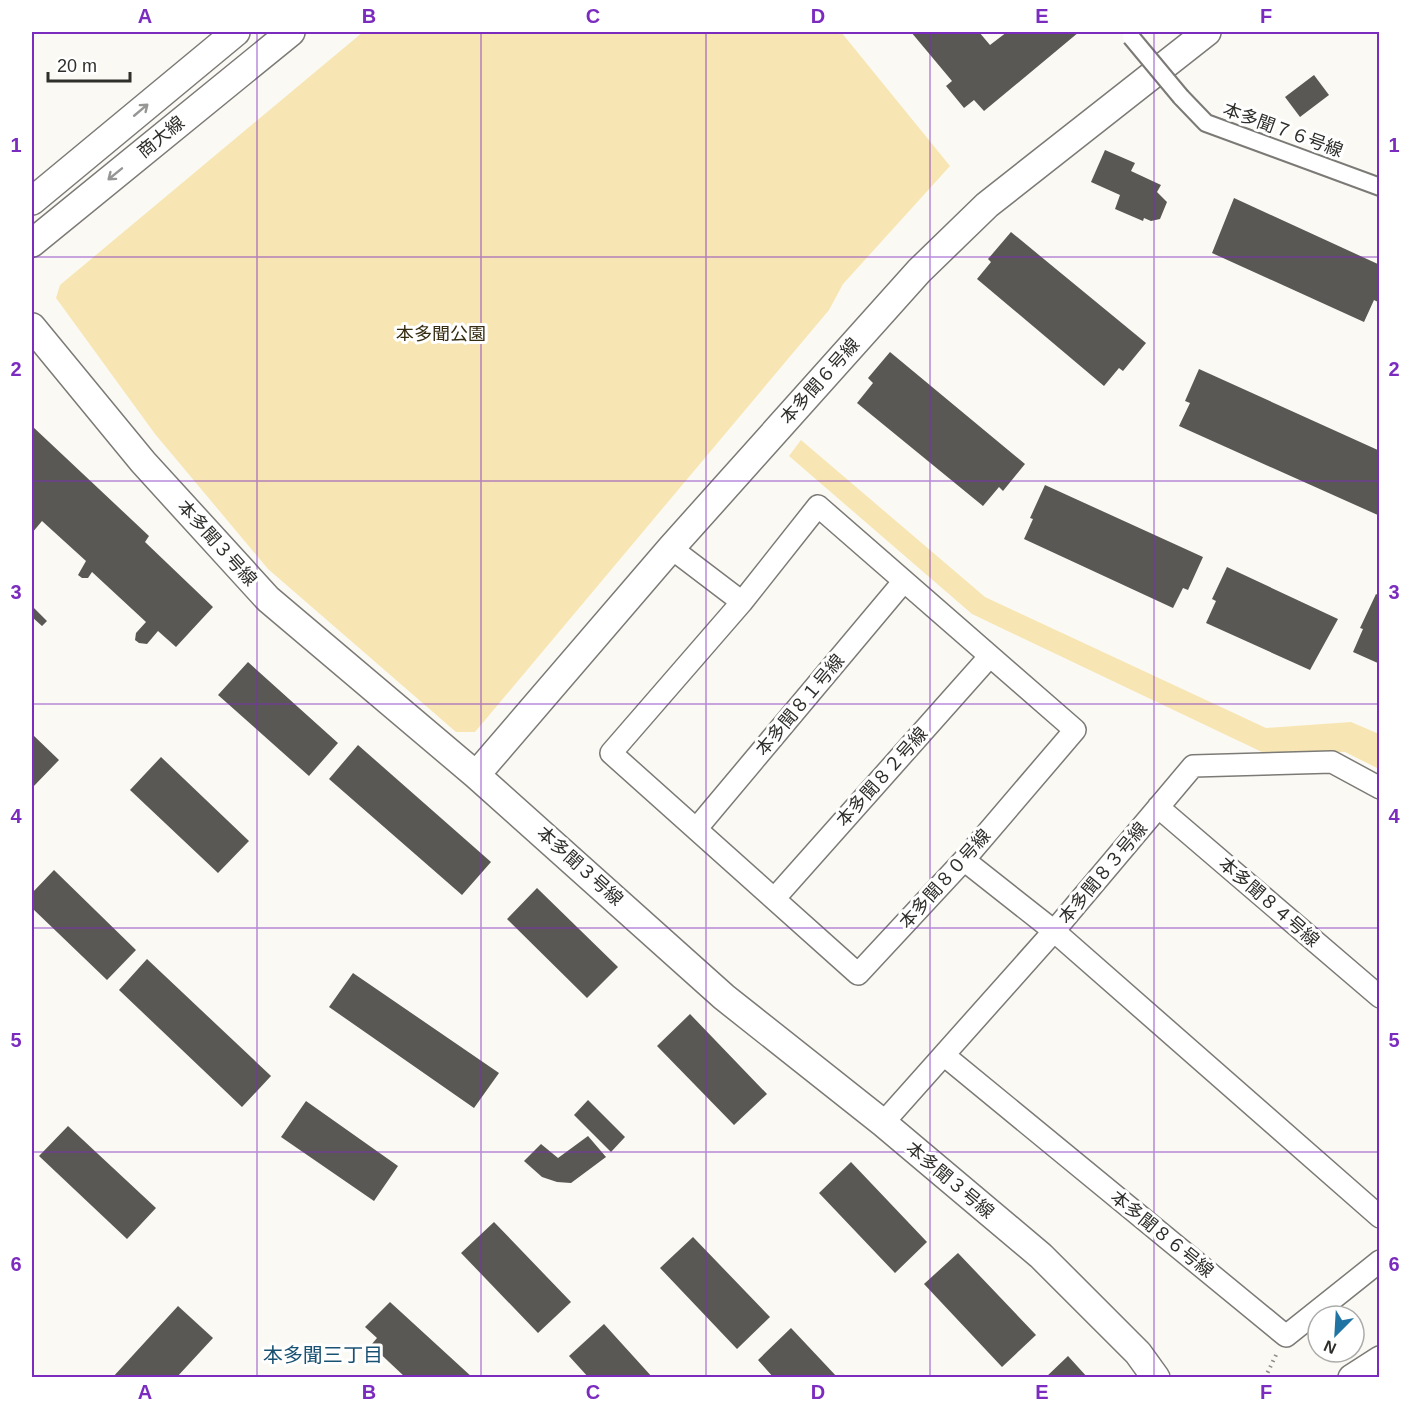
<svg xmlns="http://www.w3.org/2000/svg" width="1411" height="1409" font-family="Arial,'Noto Sans JP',sans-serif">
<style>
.green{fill:#f7e6b3}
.building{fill:#5a5854}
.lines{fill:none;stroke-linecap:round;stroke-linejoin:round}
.pedestrian-casing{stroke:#7c7a76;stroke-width:20}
.minor-casing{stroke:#7c7a76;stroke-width:24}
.tertiary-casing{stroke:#7c7a76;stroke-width:30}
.path{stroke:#8c8b86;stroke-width:4;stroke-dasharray:1.5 4.5;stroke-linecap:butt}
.pedestrian{stroke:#fff;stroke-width:16}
.minor{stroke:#fff;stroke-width:21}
.tertiary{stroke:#fff;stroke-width:27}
.pedestrian-bridge-casing{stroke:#7c7a76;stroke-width:20;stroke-linecap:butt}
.pedestrian-bridge{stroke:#fff;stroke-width:16}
.oneway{stroke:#969695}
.grid{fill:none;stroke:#7b2cbf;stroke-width:1.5;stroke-opacity:0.55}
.labels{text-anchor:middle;stroke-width:6;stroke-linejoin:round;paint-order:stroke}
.street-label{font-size:18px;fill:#2e2e2b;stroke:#fff}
.park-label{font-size:18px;fill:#352c11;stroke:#fff}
.neighbourhood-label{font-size:20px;fill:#185172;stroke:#fff}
.neatline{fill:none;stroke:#7b2cbf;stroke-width:2}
.grid-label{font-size:20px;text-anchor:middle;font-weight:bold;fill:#7b2cbf}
</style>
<rect width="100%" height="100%" fill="#fbf9f3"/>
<path class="green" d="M363 32H841L950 166 843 284 829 310 475 732H456L268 569 155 434 56 298 60 285Z
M801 440 985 597 1266 728 1351 722 1379 734V769L1345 752 1264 753 972 614 789 456Z"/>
<path class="building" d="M911 32H979L990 45 1007 32H1079L984 111 974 100 964 108 946 86 952 81Z
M1314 75 1329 95 1300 117 1285 97Z
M1105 150 1135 163 1131 171 1161 185 1157 192 1167 202 1160 219 1151 221 1144 218 1143 221 1115 209 1120 195 1091 182Z
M1234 198 1380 265V299L1378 302 1374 300 1364 322 1212 253Z
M1011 232 1146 343 1123 371 1119 368 1104 386 977 279 991 262 988 259Z
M890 352 1025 464 1003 491 999 487 983 506 857 403 873 383 868 378Z
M1199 369 1380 451V516L1179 426 1190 403 1185 401Z
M32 426 149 536 145 542 213 607 176 647 158 631 147 644 139 643 135 640 136 633 146 622 92 572 88 578H82L78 575 86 561 42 521 32 533Z
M1045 485 1203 557 1188 590 1183 588 1173 608 1024 539 1033 519 1030 518Z
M1227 567 1338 619 1310 670 1206 623 1216 601 1212 599Z
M1376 594 1380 596V664L1353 652 1363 629 1360 628Z
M32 606 47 621 42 626 32 617Z
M248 662 338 743 309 776 218 695Z
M32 734 59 760 32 788Z
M358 745 491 862 462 895 329 779Z
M161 757 249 841 218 873 130 790Z
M54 870 136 950 107 980 32 908V893Z
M537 888 618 967 587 998 507 919Z
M147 959 271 1076 242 1107 119 990Z
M353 973 499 1073 474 1108 329 1007Z
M690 1014 767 1094 734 1125 657 1046Z
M588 1100 625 1137 611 1152 574 1115Z
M306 1101 398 1166 374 1201 281 1137Z
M68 1126 156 1208 127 1239 39 1156Z
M588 1136 606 1157 571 1183 557 1182 542 1177 524 1161 541 1144 558 1158Z
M851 1162 927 1242 895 1273 819 1193Z
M494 1222 571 1302 538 1333 461 1253Z
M693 1237 770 1317 737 1349 660 1268Z
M958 1253 1036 1335 1002 1367 924 1284Z
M390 1302 473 1378H406L371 1345 377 1338 365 1327Z
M178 1306 213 1338 176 1378H112Z
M604 1324 653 1378H589L569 1356Z
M791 1328 838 1378H774L758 1360Z
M1068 1356 1088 1378H1045Z"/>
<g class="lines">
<defs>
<path id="pedestrian" d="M1181 97 1206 123 1380 187"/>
<path id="minor" d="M671 548 742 602 818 506 1075 730 964 860 858 974 611 753 742 602
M1158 807 1380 997
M697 828 904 581
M964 860 1054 931 1380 1217
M774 899 990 656
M945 1056 1286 1336 1380 1261
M883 1123 1054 931 1193 766 1332 762 1380 788"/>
<path id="tertiary" d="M32 201 236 32
M32 243 291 32
M32 327 143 462 268 599 476 775 724 997 883 1123 1041 1256 1138 1353 1156 1378
M476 775 671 548 919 271 987 205 1207 32
M1352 1378 1380 1360"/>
</defs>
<use href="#pedestrian" class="pedestrian-casing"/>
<use href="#minor" class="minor-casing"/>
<use href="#tertiary" class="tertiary-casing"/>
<path class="path" d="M1265 1378 1276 1355"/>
<use href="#pedestrian" class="pedestrian"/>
<use href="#minor" class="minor"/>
<use href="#tertiary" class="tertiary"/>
<defs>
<path id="pedestrian-bridge" d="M1131 37 1181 97"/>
</defs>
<use href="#pedestrian-bridge" class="pedestrian-bridge-casing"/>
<use href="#pedestrian-bridge" class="pedestrian-bridge"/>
</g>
<defs><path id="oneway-shaft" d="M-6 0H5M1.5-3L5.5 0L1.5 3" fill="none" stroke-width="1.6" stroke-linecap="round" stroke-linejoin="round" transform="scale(1.5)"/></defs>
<g class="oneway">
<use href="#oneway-shaft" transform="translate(141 110) rotate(-40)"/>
<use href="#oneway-shaft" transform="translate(115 174) rotate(141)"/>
</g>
<path class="grid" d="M257 32V1378M481 32V1378M706 32V1378M930 32V1378M1154 32V1378M32 257H1380M32 481H1380M32 704H1380M32 928H1380M32 1152H1380"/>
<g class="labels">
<g class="street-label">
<text transform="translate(1283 130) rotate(20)" y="6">本多聞７６号線</text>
<text transform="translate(161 137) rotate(-39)" y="6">商大線</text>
<text transform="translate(820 381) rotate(-48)" y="6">本多聞６号線</text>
<text transform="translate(217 543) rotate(48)" y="6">本多聞３号線</text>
<text transform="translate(800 705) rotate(-50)" y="6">本多聞８１号線</text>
<text transform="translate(882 777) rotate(-48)" y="6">本多聞８２号線</text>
<text transform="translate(580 866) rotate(42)" y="6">本多聞３号線</text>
<text transform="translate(1103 873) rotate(-50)" y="6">本多聞８３号線</text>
<text transform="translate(945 879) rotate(-48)" y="6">本多聞８０号線</text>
<text transform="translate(1269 902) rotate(41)" y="6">本多聞８４号線</text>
<text transform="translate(950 1180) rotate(40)" y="6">本多聞３号線</text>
<text transform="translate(1162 1234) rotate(39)" y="6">本多聞８６号線</text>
</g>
<g class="park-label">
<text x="441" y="340">本多聞公園</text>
</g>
<g class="neighbourhood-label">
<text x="323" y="1362">本多聞三丁目</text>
</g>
</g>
<rect width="1411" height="1409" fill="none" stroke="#ffffff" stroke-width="66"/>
<g transform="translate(1336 1334) rotate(204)"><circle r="28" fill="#ffffff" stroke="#ababaa" stroke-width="1.5"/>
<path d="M0-4.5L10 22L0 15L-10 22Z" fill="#1f74a4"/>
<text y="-9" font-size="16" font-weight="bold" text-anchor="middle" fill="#2e2e2b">N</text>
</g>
<path d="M48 72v9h82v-9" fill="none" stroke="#2e2e2b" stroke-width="3"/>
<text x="57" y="72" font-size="18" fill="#2e2e2b" stroke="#ffffff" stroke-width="4.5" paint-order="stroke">20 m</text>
<rect x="33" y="33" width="1345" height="1343" class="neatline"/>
<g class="grid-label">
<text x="145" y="23">A</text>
<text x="369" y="23">B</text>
<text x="593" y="23">C</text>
<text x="818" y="23">D</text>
<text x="1042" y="23">E</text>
<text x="1266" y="23">F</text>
<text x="16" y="152">1</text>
<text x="1394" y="152">1</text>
<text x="16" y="376">2</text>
<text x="1394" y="376">2</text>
<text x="16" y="599">3</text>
<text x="1394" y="599">3</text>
<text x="16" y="823">4</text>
<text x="1394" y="823">4</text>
<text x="16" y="1047">5</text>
<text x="1394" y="1047">5</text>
<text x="16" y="1271">6</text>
<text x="1394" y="1271">6</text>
<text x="145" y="1399">A</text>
<text x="369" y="1399">B</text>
<text x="593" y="1399">C</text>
<text x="818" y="1399">D</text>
<text x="1042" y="1399">E</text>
<text x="1266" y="1399">F</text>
</g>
</svg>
